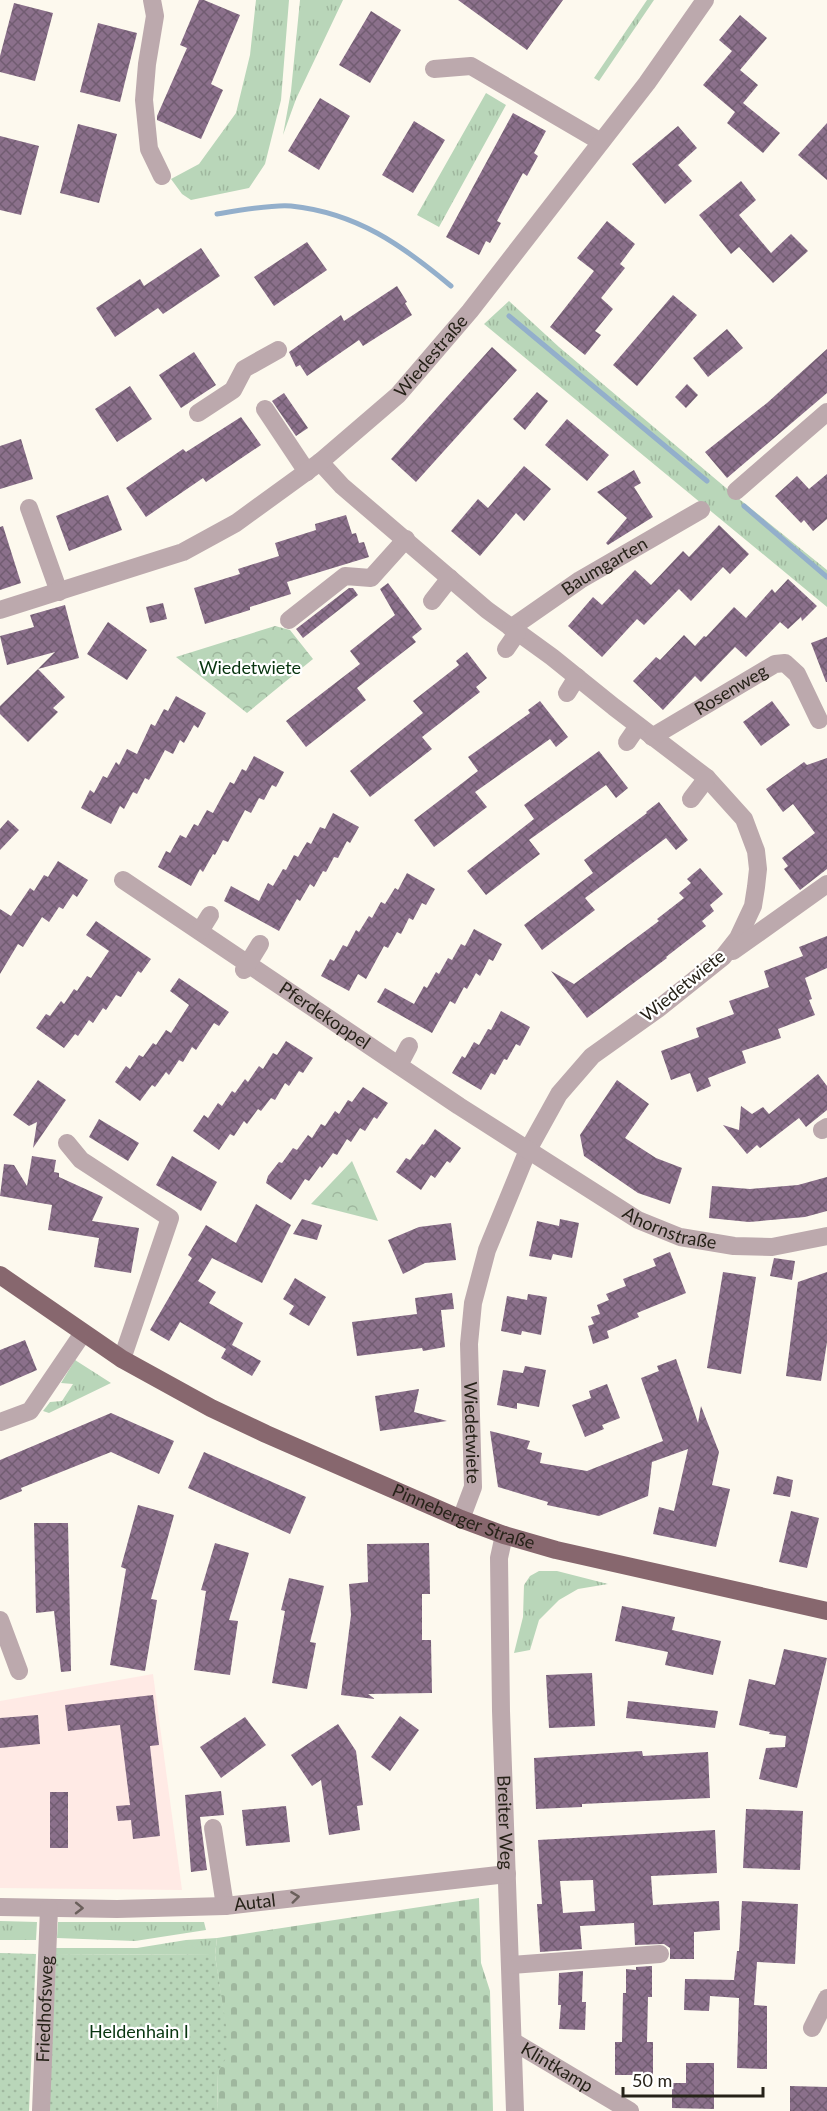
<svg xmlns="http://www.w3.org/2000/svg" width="827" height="2111" font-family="Lato,sans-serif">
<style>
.industrial{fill:#ffeae5}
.grass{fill:url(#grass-tufts)}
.cemetery{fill:url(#cemetery-stones)}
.park{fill:url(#park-crowns)}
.garden{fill:url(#garden-dots)}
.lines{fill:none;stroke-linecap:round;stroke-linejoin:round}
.stream{stroke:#93afcb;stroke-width:5}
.building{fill:url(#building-cross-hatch);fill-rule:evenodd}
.minor{stroke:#bca9ad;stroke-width:18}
.major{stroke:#87676e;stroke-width:18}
.oneway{stroke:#6a5f5b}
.labels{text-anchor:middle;stroke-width:4.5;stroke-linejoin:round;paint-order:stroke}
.street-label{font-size:18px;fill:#262218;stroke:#fff}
.park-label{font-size:18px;fill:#07350f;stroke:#fff}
</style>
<defs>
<pattern id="grass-tufts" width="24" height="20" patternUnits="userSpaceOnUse" patternTransform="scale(1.5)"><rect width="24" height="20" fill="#b9d6b9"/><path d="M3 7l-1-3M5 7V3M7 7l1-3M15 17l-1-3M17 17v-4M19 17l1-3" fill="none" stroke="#9fb79e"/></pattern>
<pattern id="cemetery-stones" width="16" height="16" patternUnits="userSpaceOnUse" patternTransform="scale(1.5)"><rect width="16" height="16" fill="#b9d6b9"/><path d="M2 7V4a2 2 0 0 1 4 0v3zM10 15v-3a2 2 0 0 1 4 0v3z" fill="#9fb79e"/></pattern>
<pattern id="park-crowns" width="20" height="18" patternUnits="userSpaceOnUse" patternTransform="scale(1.5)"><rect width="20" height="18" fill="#b9d6b9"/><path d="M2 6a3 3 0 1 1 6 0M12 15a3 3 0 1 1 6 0" fill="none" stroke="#9fb79e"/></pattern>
<pattern id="garden-dots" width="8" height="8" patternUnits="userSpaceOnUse" patternTransform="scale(1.5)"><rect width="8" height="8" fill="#b9d6b9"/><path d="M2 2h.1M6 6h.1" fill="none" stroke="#9fb79e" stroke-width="1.8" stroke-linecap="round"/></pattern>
<pattern id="building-cross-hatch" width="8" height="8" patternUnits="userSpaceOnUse" patternTransform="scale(1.5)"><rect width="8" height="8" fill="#8b708b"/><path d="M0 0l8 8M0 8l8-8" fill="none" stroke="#715c71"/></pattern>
</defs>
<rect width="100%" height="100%" fill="#fdf9ee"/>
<path class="industrial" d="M153 1674 182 1890 0 1888V1701Z"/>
<path class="grass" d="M256 0H289L281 100 265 164 249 188 191 200 182 194 171 179 199 164 236 113 250 55Z
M300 0H343L296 99 283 135 291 91Z
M647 0H654L599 81 594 78Z
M486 93 506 105 439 227 417 215Z
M509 301 559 347 738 498 827 570V607L484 324Z
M75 1360 111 1383 49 1413 43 1411 50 1402 62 1401 73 1384 61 1383Z
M539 1571H557L608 1584 578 1589 559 1600 539 1620 530 1650 514 1653 523 1617 524 1585 530 1576Z
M0 1921 37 1922 36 1940H0Z
M58 1922H204L206 1930 135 1941 57 1938Z
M217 1938 215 1955 56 1954V1948H137L186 1940Z"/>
<path class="cemetery" d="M479 1898 481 1963 490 1991 493 2111H218L217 2073 229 2051 215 1955 217 1938Z"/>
<path class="park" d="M275 626 290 630 313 659 247 713 176 657Z
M352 1161 378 1221 311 1204Z"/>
<path class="garden" d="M0 1953 36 1954 29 2111H0Z
M56 1954 215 1955 230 2051 217 2074 218 2111H49Z"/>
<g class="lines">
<path class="stream" d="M217 214C235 211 275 204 291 206 357 213 402 245 451 286
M509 316 707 481
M744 506 827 577"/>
</g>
<path class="building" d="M199 0H204L240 15 211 84 223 90 201 139 157 120V116L187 48 180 45Z
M458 0H563L527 50Z
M14 3 53 13 35 81 0 72V56Z
M371 11 401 30 370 83 339 65Z
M740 15 767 38 740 70 758 85 743 103 780 133 763 153 727 123 735 112 703 85 732 51 719 40Z
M98 23 137 33 120 102 80 92Z
M320 98 350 116 319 170 288 151Z
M513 113 546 131 534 153 538 156 527 176 523 173 497 221 501 223 490 243 486 241 479 255 446 237Z
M414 121 445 140 413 193 382 175Z
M827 123V180L798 155Z
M78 124 117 134 99 203 60 193Z
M678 126 697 148 678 165 692 181 665 204 632 164Z
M0 136 39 146 21 215 0 210Z
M741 181 756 200 739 215 771 253 791 234 808 251 773 283 739 247 731 254 699 215Z
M607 221 635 244 620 264 625 268 601 298 613 309 595 331 601 335 585 355 550 327 594 271 577 258Z
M307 242 327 270 274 306 254 277Z
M201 248 220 276 163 314 158 308 115 337 96 308 140 279 144 286Z
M397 286 407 302 405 303 412 315 363 346 359 340 307 376 300 365 296 367 289 352 341 315 344 321Z
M673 295 697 315 637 386 613 365Z
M727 329 743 348 708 377 693 358Z
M492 347 517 370 416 482 391 459Z
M827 349V393L727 478 705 452 767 403Z
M194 352 216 385 181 408 159 375Z
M687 384 698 395 686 408 675 397Z
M130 386 152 419 117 442 95 409Z
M537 392 548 401 525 430 513 419Z
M284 393 308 428 296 436 272 401Z
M241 417 261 445 206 482 203 478 146 517 126 488 183 449 186 452Z
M567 419 609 455 587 481 545 445Z
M21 439 33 479 0 489V446Z
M524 466 551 489 524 521 516 513 480 556 451 531 478 499 488 508Z
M634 470 641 483 634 487 653 517 608 545 606 543 627 518 597 492Z
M827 474V519L813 531 804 520 801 523 775 496 797 476 809 489Z
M108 495 122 530 69 551 56 516Z
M346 515 352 534 356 533 359 543 364 542 369 557 287 582 291 594 250 607V610L205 624 194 588 240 574 238 569 279 556 275 543 316 530 315 524Z
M719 525 749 554 730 574 723 567 691 601 679 589 644 625 637 619 602 657 568 626 593 597 602 605 635 570 651 585 683 551 689 557Z
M3 526 21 583 0 590V527Z
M788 579 817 606 802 621 801 617 788 629 780 622 746 657 735 647 701 682 695 676 663 710 633 681 656 657 660 660 684 635 695 646 704 636 706 637 734 607 746 618 772 589 775 593Z
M388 583 422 629 412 637 416 642 357 688 366 700 306 747 286 721 360 664 350 651 395 615 380 589Z
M349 588H353L358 595 303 638 296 629Z
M163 603 167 619 150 623 146 607Z
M65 605 79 658 38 669 55 652 7 665 0 636 34 627 30 615Z
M108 622 147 650 127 680 87 654Z
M827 637V682H826L811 643Z
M467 652 487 678 476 687 480 692 422 737 432 749 370 797 350 771 423 713 413 701 459 665 456 661Z
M38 669 65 697 53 708 58 712 28 742 0 714V706Z
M176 696 206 713 198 728 194 725 184 743 180 740 173 754 165 750 149 780 145 778 137 794 133 792 124 809 120 806 111 824 81 808 90 790 94 793 103 776 107 778 116 762 119 765 127 749 137 754 151 724 155 726 164 709 168 711Z
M540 701 568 737 556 747 550 739 475 792 487 807 434 847 414 820 478 771 468 757 530 713 528 710Z
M772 701 790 725 761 746 743 722Z
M599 751 628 788 616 798 606 785 529 840 540 854 486 895 467 871 534 819 524 805Z
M254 756 284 772 276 787 272 785 264 800 259 798 251 813 245 810 228 842 223 840 215 855 213 854 203 872 200 869 191 886 158 867 166 851 170 853 180 835 186 838 194 824 198 826 207 810 213 813 230 782 234 784 242 769 246 771Z
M827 758V869L800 890 784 869 788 866 782 858 815 833 793 804 783 812 766 789 804 762 807 765Z
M659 802 688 840 676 850 666 838 585 898 595 910 542 950 524 925 593 873 584 860 647 813 646 812Z
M333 813 359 827 350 843 347 841 338 858 334 857 326 872 323 871 314 887 310 884 300 901 297 899 279 931 224 901 231 886 259 901 268 883 273 886 283 869 286 870 294 855 298 857 307 842 311 844 320 827 325 829Z
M8 820 19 830 0 850V829Z
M58 861 88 880 77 897 73 894 63 909 59 907 49 922 42 917 23 947 18 944 0 974V909L11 916 30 888 34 891 44 875 48 877Z
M700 868 723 894 710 905 714 911 702 921 706 926 666 957 667 958 587 1018 551 971 574 984 659 921 657 919 684 898 679 893 691 883 687 879Z
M407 873 435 889 426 905 422 903 413 920 409 918 401 934 397 932 388 948 384 946 366 979 358 974 349 991 321 976 330 959 334 961 343 945 347 947 356 930 359 932 369 916 372 918 381 902 385 904 395 888 398 890Z
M96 921 151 959 141 973 138 971 121 997 116 995 106 1010 103 1008 93 1023 89 1020 78 1036 75 1034 64 1048 36 1028 46 1014 50 1016 61 1001 64 1004 74 989 77 991 87 976 91 978 109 951 86 935Z
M474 929 502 944 493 961 489 959 480 976 476 973 467 989 464 987 455 1004 450 1001 432 1033 377 1002 385 988 414 1004 424 986 427 988 436 972 439 974 448 958 452 960 461 944 465 946Z
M827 936V968L805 978 812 999 809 1000 815 1015 778 1029 781 1038 742 1051 746 1063 708 1078 711 1086 697 1092 690 1073 671 1080 661 1051 699 1037 696 1028 734 1014 729 1001 769 987 764 971 803 956 799 947Z
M179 978 229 1012 219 1026 214 1023 196 1050 192 1047 183 1062 179 1060 169 1075 166 1072 155 1087 152 1085 140 1101 115 1082 126 1066 130 1069 139 1055 143 1057 153 1043 156 1045 166 1030 171 1033 189 1005 170 991Z
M501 1011 530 1027 520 1046 516 1044 507 1060 504 1059 495 1075 491 1073 481 1090 452 1073 462 1056 465 1058 474 1042 479 1045 488 1029 491 1030Z
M286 1041 313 1058 303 1073 299 1071 289 1086 285 1083 275 1100 271 1098 261 1111 258 1109 247 1124 244 1121 234 1136 230 1134 219 1150 193 1131 204 1115 208 1118 218 1103 222 1106 232 1091 235 1093 245 1079 248 1082 259 1066 263 1069 273 1053 277 1055Z
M818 1074 827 1086V1110L806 1127 799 1118 760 1148 757 1145 747 1154 723 1125 739 1130 741 1106 752 1114 763 1107 769 1114Z
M38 1080 66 1100 33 1148 37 1122 29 1126 13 1115Z
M617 1080 649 1104 625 1138 656 1158 682 1168 670 1204 638 1193 584 1156 580 1135Z
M363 1087 388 1103 377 1119 374 1117 365 1131 360 1128 351 1142 347 1139 337 1155 333 1153 322 1168 320 1166 309 1181 305 1179 291 1200 266 1183 268 1176 279 1162 282 1163 293 1148 297 1150 308 1135 312 1138 321 1124 325 1126 335 1111 339 1114 348 1100 352 1102Z
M99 1119 139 1143 128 1161 89 1137Z
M435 1129 461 1148 450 1163 447 1161 435 1178 431 1175 421 1190 396 1172 406 1158 410 1160 422 1144 424 1145Z
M32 1156 56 1160 54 1172 59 1173V1177L103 1197 92 1221 139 1228 131 1273 94 1267 99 1238 48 1230 52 1205 0 1196 4 1164 14 1165 27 1186Z
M172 1156 217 1182 201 1211 156 1185Z
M827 1177V1211L805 1217 749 1222 709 1218 712 1186 750 1189 798 1185Z
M256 1204 291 1225 262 1283 212 1258 198 1281 216 1292 209 1303 243 1323 232 1345 261 1361 252 1376 221 1358 226 1349 180 1322 169 1341 150 1330 192 1258 188 1255 206 1225 236 1243Z
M302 1219 322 1225 317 1240 293 1234Z
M560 1219 579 1223 572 1258 553 1254 551 1260 529 1256 537 1221 559 1226Z
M451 1223 456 1260 425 1263 403 1274 388 1240 419 1227Z
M670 1252 686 1293 637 1313 639 1317 607 1331 609 1338 593 1344 588 1326 594 1324 591 1317 600 1314 597 1305 609 1300 606 1294 626 1286 623 1279 656 1266 653 1259Z
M774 1258 795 1261 792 1280 770 1276Z
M723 1272 756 1277 741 1374 707 1368Z
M827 1272V1342L821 1381 786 1376 798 1282Z
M295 1278 326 1297 309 1326 289 1314 294 1306 283 1299Z
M452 1293 454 1309 441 1310 445 1347 423 1351 422 1348 357 1356 352 1322 417 1314 415 1298Z
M528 1294 547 1297 541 1335 522 1331 521 1335 501 1331 507 1296 527 1300Z
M25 1340 37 1370 0 1386V1350Z
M676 1359 698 1423 701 1406 719 1452 712 1485 730 1489 716 1547 653 1534 659 1507 674 1511 688 1449 652 1462 648 1496 599 1516 547 1505 548 1502 498 1487 490 1431 530 1441 527 1449 542 1453 540 1463 587 1471 663 1441 641 1378 659 1371 657 1366Z
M525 1366 546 1370 539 1407 517 1403V1409L497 1405 503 1370 523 1373Z
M607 1384 620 1418 602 1425 604 1429 585 1437 572 1405 591 1398 589 1391Z
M419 1389 414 1412 447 1421 380 1431 375 1396Z
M111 1413 174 1441 159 1474 111 1452 21 1488 22 1491 0 1500V1460Z
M204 1452 306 1497 290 1534 188 1488Z
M777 1476 793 1480 790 1497 773 1494Z
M138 1505 174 1515 151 1599 157 1600 145 1671 110 1665 126 1569 121 1567Z
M791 1511 819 1518 807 1568 779 1562Z
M34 1523H68L71 1671 61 1672 54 1611 36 1613Z
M215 1543 249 1553 229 1620 238 1621 230 1675 194 1670 206 1591 201 1590Z
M429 1543 430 1594H422V1640H431L432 1693 368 1694 375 1699 341 1695 351 1615 349 1584 368 1582 367 1544Z
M289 1578 324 1586 310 1642 316 1643 307 1689 272 1683 285 1611 281 1610Z
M622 1606 675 1617 672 1630 721 1641 713 1675 665 1665 668 1652 615 1641Z
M784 1649 827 1658 797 1788 759 1779 766 1748 785 1747 786 1736 769 1734 770 1732 739 1725 749 1679 775 1685Z
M592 1673 595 1726 549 1728 546 1675Z
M153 1695 159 1745 150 1746 160 1836 133 1839 131 1820 118 1821 116 1806 130 1805 120 1725 68 1731 65 1705Z
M628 1701 718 1711 715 1728 626 1718Z
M38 1715 40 1744 0 1748V1718Z
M400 1716 419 1730 390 1771 371 1757Z
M245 1717 266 1745 221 1778 200 1747Z
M338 1724 356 1751 363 1805 357 1806 360 1830 329 1835 321 1780 312 1786 291 1755Z
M642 1751 643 1756 708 1752 710 1798 582 1804V1807L536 1809 534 1758Z
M221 1791 224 1815 200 1817 207 1870 191 1872 185 1795Z
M50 1792H68V1848H50Z
M286 1806 290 1842 246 1846 242 1810Z
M746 1809 803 1811 800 1870 743 1868Z
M715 1830 717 1873 651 1876 653 1905 719 1901 720 1930 694 1932V1959H670V1948L664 1944 635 1945 634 1923 580 1926 582 1949 540 1952 537 1904H542L538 1840ZM593 1880 595 1911 563 1913 560 1881Z
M742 1901 798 1904 795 1964 757 1962 754 2005 767 2006V2069L737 2068 739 1998 710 1996 709 2011 684 2010 685 1979 734 1980 737 1951H739Z
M652 1966V1997H648L647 2042H653V2075H615V2042H622L623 1993H626V1969L636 1970V1967Z
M583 1971 582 2002H586L585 2030 559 2029 561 2005H558L559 1973Z
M686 2063H714V2109L672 2108V2083H686Z
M790 2086 827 2087V2111H790Z"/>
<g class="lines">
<g class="minor">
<path d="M152 0 155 16 147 64 144 100 149 149 162 176"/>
<path d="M434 69 471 66 601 142"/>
<path d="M265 409 307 472"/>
<path d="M198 413 233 390 244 369 278 350"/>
<path id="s1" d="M320 462 342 486 487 610 552 657 614 707 707 778 744 819 756 851 758 869 756 887 753 906 738 938 723 957 658 1009 592 1056 559 1094 528 1150 487 1250 473 1303 469 1344 473 1487 461 1519"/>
<path d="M736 491 827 412"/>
<path d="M29 508 59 592"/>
<path d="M432 601 450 578"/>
<path id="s2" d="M0 610 183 552 236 523 320 462 398 395 470 311 647 83 705 0"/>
<path d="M289 620 345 576 371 578 406 539"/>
<path id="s3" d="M511 628 580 580 701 510"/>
<path d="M506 649 517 633"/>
<path d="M567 693 577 677"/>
<path id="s4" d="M652 737 775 664 785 663 797 674 819 720"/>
<path d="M627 742 638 726"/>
<path d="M691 799 707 778"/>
<path id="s5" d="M123 880 459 1106 638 1220 680 1237 734 1246 772 1247 827 1236"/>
<path d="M200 931 210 915"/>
<path d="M733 951 827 884"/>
<path d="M244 970 260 944"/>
<path d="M399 1065 409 1046"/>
<path d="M822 1130 827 1127"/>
<path d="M67 1143 81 1160 170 1218 122 1359"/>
<path d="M0 1422 30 1411 83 1333"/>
<path id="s6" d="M504 1535 499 1558 501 1711 515 2111"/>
<path d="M0 1620 19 1671"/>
<path d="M213 1828 225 1906"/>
<path id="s7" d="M0 1907 117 1909 225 1906 507 1874"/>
<path d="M511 1965 660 1954"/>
<path d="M812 2028 827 1998"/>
<path id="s8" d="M514 2042 630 2111"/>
<path id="s9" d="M41 2111 49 1908"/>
</g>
<path class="major" id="s10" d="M0 1275 122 1359 211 1408 266 1434 461 1519 504 1535 556 1550 827 1611"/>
</g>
<defs><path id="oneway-chevron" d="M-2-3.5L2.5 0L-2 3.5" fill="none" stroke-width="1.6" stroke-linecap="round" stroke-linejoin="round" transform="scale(1.5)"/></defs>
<g class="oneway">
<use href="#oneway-chevron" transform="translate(295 1897) rotate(-7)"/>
<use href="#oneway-chevron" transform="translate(79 1908) rotate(1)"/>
</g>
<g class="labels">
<g class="street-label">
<text dy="6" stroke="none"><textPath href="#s2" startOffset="510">Wiedestraße</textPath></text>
<text dy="6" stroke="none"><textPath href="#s3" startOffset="112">Baumgarten</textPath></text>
<text dy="6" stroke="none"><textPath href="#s4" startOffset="92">Rosenweg</textPath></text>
<text transform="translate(683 986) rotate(-39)" y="6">Wiedetwiete</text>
<text dy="6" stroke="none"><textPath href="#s5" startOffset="243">Pferdekoppel</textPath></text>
<text dy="6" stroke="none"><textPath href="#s5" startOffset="650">Ahornstraße</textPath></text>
<text dy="6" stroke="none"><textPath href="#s1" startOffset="1276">Wiedetwiete</textPath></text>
<text dy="6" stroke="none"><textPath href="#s10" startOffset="525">Pinneberger Straße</textPath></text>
<text dy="6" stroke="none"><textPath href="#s6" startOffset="288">Breiter Weg</textPath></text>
<text dy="6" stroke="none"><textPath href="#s7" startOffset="255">Autal</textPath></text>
<text dy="6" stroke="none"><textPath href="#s9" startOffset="102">Friedhofsweg</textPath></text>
<text dy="6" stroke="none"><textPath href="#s8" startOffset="50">Klintkamp</textPath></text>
</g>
<g class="park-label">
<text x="250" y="674">Wiedetwiete</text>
<text x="139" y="2038">Heldenhain I</text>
</g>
</g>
<path d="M623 2087v9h140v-9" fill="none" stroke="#262218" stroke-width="3"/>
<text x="632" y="2087" font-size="18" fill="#262218" stroke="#ffffff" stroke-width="4.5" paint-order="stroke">50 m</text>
</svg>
